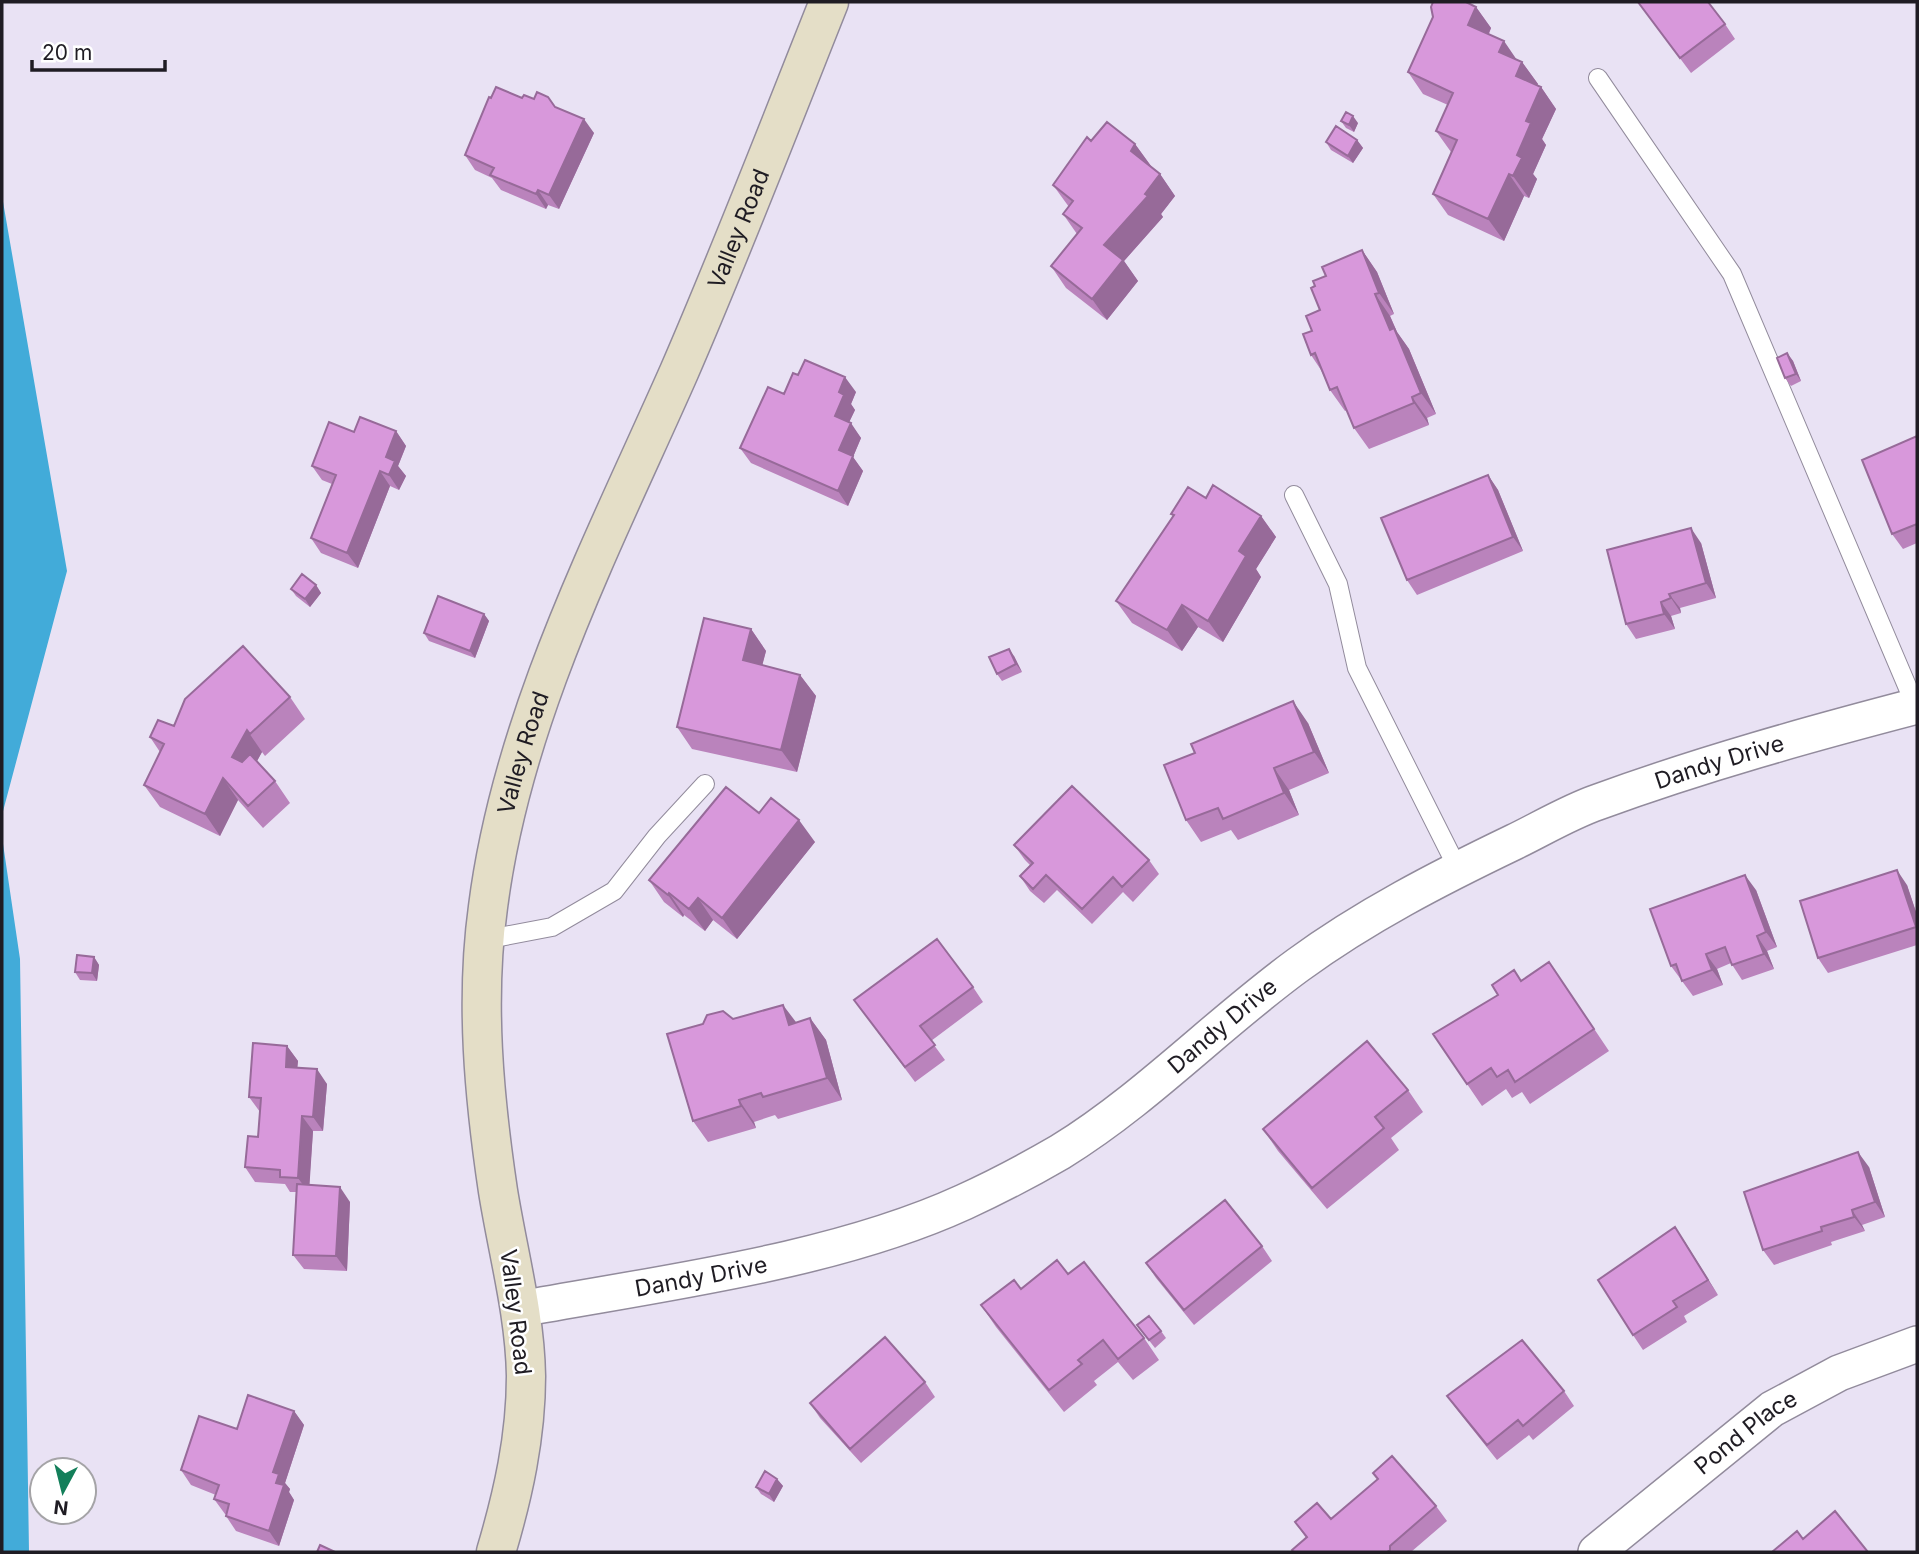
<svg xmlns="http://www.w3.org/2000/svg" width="1919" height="1554" font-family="Inter,sans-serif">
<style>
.water{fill:#42abd9}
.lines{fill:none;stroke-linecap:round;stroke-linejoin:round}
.service-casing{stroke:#928b9c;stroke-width:20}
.minor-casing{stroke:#928b9c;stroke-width:38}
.secondary-casing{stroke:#928b9c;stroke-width:41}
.service{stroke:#fff;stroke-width:18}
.minor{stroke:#fff;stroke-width:35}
.secondary{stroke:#e4dec7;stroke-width:38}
.wall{fill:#ba83bc}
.shaded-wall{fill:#976a99}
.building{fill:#d898db;stroke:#976a99;stroke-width:2}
.labels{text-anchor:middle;stroke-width:5;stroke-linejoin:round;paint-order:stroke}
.street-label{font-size:23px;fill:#1f1c23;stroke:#fff}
</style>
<rect width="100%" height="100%" fill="#e9e2f4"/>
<path class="water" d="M2 196 67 571 2 815Z
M2 837 20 959 29 1552H2Z"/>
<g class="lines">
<defs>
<path id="service" d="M1598 78 1732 274 1916 707
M1294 495 1338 584 1357 668 1458 869
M484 940 552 927 614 891 657 836 705 784"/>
<g id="minor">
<path id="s1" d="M520 1309C661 1283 833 1262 964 1202 997 1187 1029 1170 1060 1152 1146 1099 1217 1024 1298 965 1365 916 1439 878 1514 842 1541 829 1569 812 1598 802 1702 764 1810 734 1917 706"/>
<path id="s2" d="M1596 1552 1772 1409 1839 1373 1917 1344"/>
</g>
<g id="secondary">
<path id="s3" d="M496 1552C513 1495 526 1437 526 1376 525 1314 508 1253 498 1191 484 1097 475 1001 488 907 512 718 603 544 679 372 732 250 780 125 829 2"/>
</g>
</defs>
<use href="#service" class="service-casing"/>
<use href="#minor" class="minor-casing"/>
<use href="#secondary" class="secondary-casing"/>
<use href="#service" class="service"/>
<use href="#minor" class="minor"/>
<use href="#secondary" class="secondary"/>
</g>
<path class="wall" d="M1638 2 1725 24 1735 39 1691 73Z
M1476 7 1491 28 1489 34 1517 60 1522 62 1538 84 1537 85 1541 87 1556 109 1542 139 1546 145 1533 174 1537 179 1529 198 1524 196 1504 241 1448 215 1433 194 1451 152 1436 131 1448 105 1423 94 1408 72Z
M491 98H522L555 107 594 133 559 209 548 205 546 209 501 190 492 178 475 170 465 155Z
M1341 121 1358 123 1354 132 1346 128Z
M1357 140 1363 148 1353 163 1331 150 1326 142Z
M1091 141 1135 144 1151 166 1160 174 1175 196 1161 214 1163 217 1124 261 1138 281 1107 320 1066 288 1051 266 1077 234 1063 214 1069 207 1053 185Z
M1362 250 1377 272 1394 314 1390 316 1397 332 1409 349 1436 414 1427 418 1429 425 1369 449 1354 428 1347 410 1345 411 1330 390 1321 370 1311 355 1312 331 1320 310 1315 286 1326 276Z
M1787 353 1793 361 1801 381 1791 386 1785 378Z
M798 375 856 392 851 404 855 410 849 422 861 438 853 457 863 471 848 506 751 463 740 448Z
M396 431 406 446 398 466 406 476 399 490 390 486 358 568 321 553 311 538 332 484 322 480 312 466Z
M1917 436V543L1903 549 1892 534Z
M1488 475 1498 490 1523 551 1417 595 1407 580Z
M1206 498 1261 516 1276 537 1256 569 1261 577 1223 642 1198 627 1182 651 1132 623 1116 601 1173 516 1171 514Z
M1701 543 1716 598 1680 608 1681 613 1671 616 1675 629 1636 639 1626 624Z
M316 585 321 593 310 607 296 596 291 589Z
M484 614 489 621 475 658 429 641 424 633Z
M751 629 766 651 762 665 800 675 816 696 797 772 692 749 677 727Z
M1014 656 1022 672 1002 681 997 674Z
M290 697 305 719 265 756 262 752 257 761 275 781 290 803 263 828 238 800 220 836 160 807 144 785 160 752 150 737 174 726Z
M1308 723 1329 773 1289 790 1299 815 1238 840 1231 830 1201 842 1186 820Z
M759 813 815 842 737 939 713 920 705 931 684 915 683 917 664 902 649 880Z
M1014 845 1149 860 1159 874 1133 902 1123 892 1092 924 1057 890 1044 903 1030 891 1020 876 1030 865 1025 860Z
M1907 885 1917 915V945L1828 973 1818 958Z
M1756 890 1777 947 1767 951 1774 969 1742 980 1731 963 1717 969 1723 985 1693 996 1671 966Z
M94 957 99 965 97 981 80 980 75 972Z
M1514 970 1521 981 1564 984 1609 1051 1530 1104 1522 1092 1512 1098 1506 1089 1482 1106 1467 1084 1498 995Z
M973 987 983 1002 931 1041 945 1060 915 1082 854 1000Z
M810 1018 826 1040 842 1100 778 1119 775 1115 754 1122 756 1128 708 1142 693 1121 733 1019 796 1023Z
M287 1046 298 1061 297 1068 327 1084 323 1131H313L309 1185 350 1202 347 1271 304 1269 293 1255 296 1192H290L285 1184 255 1182 245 1167 258 1137 260 1112 249 1097Z
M1408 1090 1423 1112 1391 1138 1399 1150 1327 1209 1278 1151 1263 1129Z
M1869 1167 1885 1217 1862 1225 1865 1231 1831 1242 1832 1245 1774 1265 1763 1250Z
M1675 1227 1718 1295 1684 1316 1687 1322 1643 1350 1633 1335Z
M1262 1246 1272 1261 1194 1325 1156 1278 1146 1263Z
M1068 1274 1144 1338 1159 1360 1133 1380 1118 1362 1094 1381 1097 1385 1064 1412 996 1327 981 1305 1021 1289Z
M1137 1325 1161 1331 1166 1338 1155 1348Z
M925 1382 935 1397 861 1463 820 1418 810 1403Z
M1564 1391 1574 1406 1533 1440 1529 1435 1497 1460 1458 1411 1447 1396Z
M294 1411 304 1425 285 1483 290 1489 289 1492 294 1500 279 1546 236 1531 226 1516V1514H225L214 1499 216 1495 191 1485 181 1470 237 1429Z
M777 1479 783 1486 774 1502 761 1494 756 1487Z
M1436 1506 1447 1521 1411 1552H1293L1306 1538 1295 1522 1331 1519Z"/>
<path class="shaded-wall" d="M1476 7 1491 28 1483 46 1468 25Z
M1504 41 1519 63 1499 52Z
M1522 62 1538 84 1531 98 1516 76Z
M1541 87 1556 109 1542 139 1546 145 1533 174 1537 179 1529 198 1513 176 1517 155 1526 121Z
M1353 116 1358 123 1354 132 1349 125Z
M584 119 594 133 559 209 549 195Z
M1357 140 1363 148 1353 163 1348 156Z
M1135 144 1151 166 1131 151Z
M1160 174 1175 196 1161 214 1163 217 1124 261 1138 281 1107 320 1092 299 1104 245Z
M1509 174 1524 196 1504 241 1488 219Z
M538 190 548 205 546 209 536 194Z
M1362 250 1377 272 1394 314 1379 293Z
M1375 294 1390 316 1397 332 1409 349 1436 414 1421 393 1390 330Z
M1787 353 1793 361 1801 381 1796 374Z
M845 377 856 392 851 404 855 410 845 431 835 416 839 392Z
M1412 397 1427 418 1429 425 1414 403Z
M851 423 861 438 853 457 863 471 848 506 838 491 839 450Z
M396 431 406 446 398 466 406 476 399 490 389 475 386 457Z
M380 471 390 486 358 568 347 553Z
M1488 475 1498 490 1523 551 1513 537Z
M1261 516 1276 537 1256 569 1261 577 1223 642 1208 621 1239 551Z
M1691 528 1701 543 1716 598 1706 583Z
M316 585 321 593 310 607 305 599Z
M1669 594 1680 608 1681 613 1671 598Z
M1661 602 1671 616 1675 629 1664 614Z
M1182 605 1198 627 1182 651 1167 630Z
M484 614 489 621 475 658 470 651Z
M751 629 766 651 758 682 743 660Z
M1009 649 1014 656 1022 672 1016 664Z
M800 675 816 696 797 772 781 750Z
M1293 701 1308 723 1329 773 1314 752Z
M247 730 262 752 247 779 232 757Z
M1274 768 1289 790 1299 815 1284 793Z
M223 778 238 800 220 836 205 814Z
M799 820 815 842 737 939 722 918Z
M1897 870 1907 885 1917 915V929Z
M1745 875 1756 890 1777 947 1766 932Z
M669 893 684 915 683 917 668 895Z
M698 898 713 920 705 931 689 909Z
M1757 936 1767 951 1774 969 1764 954Z
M1706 954 1717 969 1723 985 1712 970Z
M94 957 99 965 97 981 92 973Z
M783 1005 799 1026 789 1025Z
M810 1018 826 1040 842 1100 827 1078Z
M287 1046 298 1061 296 1082 286 1067Z
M317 1069 327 1084 323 1131 313 1117Z
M739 1100 754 1122 756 1128 741 1106Z
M302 1116 313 1131 309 1193 298 1178Z
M1858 1152 1869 1167 1885 1217 1875 1202Z
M340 1187 350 1202 347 1271 336 1256Z
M1852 1210 1862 1225 1865 1231 1854 1217Z
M1675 1227 1685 1242 1718 1295 1708 1280Z
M294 1411 304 1425 285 1483 290 1489 289 1492 294 1500 279 1546 269 1531 276 1483 273 1472Z
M777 1479 783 1486 774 1502 769 1494Z"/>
<path class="building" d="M1433 2H1466L1476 7 1468 25 1504 41 1499 52 1522 62 1516 76 1541 87 1526 121 1531 123 1517 155 1522 158 1513 176 1509 174 1488 219 1433 194 1457 140 1436 131 1453 93 1408 72 1433 17 1431 7Z
M1638 2H1708L1725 24 1680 58Z
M496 87 522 98 524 95 534 99 537 92 548 97 555 107 584 119 549 195 538 190 536 194 490 175 494 168 465 155 489 97 491 98Z
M1346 112 1353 116 1349 125 1341 121Z
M1107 122 1135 144 1131 151 1160 174 1145 194 1148 196 1104 245 1123 260 1092 299 1051 266 1082 228 1063 214 1073 201 1053 185 1087 137 1091 141Z
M1336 126 1357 140 1348 156 1326 142Z
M1362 250 1379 293 1375 294 1390 330 1394 328 1421 393 1412 397 1414 403 1354 428 1337 387 1330 390 1315 353 1311 355 1303 334 1312 331 1306 316 1320 310 1311 288 1315 286 1313 281 1326 276 1322 267Z
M1787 353 1796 374 1785 378 1777 358Z
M805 360 845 377 839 392 844 395 835 416 851 423 839 450 853 456 838 491 740 448 768 387 784 394 793 373 798 375Z
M360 417 396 431 386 457 395 461 389 475 380 471 347 553 311 538 336 475 312 466 329 422 354 432Z
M1917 436V524L1892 534 1862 460Z
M1488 475 1513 537 1407 580 1381 518Z
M1213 485 1261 516 1239 551 1246 556 1208 621 1182 605 1167 630 1116 601 1174 515 1171 514 1188 487 1206 498Z
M1691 528 1706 583 1669 594 1671 598 1661 602 1664 614 1626 624 1607 550Z
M302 574 316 585 305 599 291 589Z
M438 596 484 614 470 651 424 633Z
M704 618 751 629 743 660 800 675 781 750 677 727Z
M243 646 290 697 250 734 247 730 232 757 242 762 250 754 275 781 248 806 223 778 205 814 144 785 164 744 150 737 158 720 174 726 185 699Z
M1009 649 1016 664 997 674 989 657Z
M1293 701 1314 752 1274 768 1284 793 1223 819 1218 808 1186 820 1164 765 1195 753 1191 744Z
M1072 786 1149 860 1122 887 1113 877 1082 909 1046 875 1033 889 1020 876 1033 863 1014 845Z
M726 787 759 813 771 798 799 820 722 918 698 898 689 909 669 893 668 895 649 880Z
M1897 870 1916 927 1818 958 1800 901Z
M1745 875 1766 932 1757 936 1764 954 1732 965 1725 947 1706 954 1712 970 1682 981 1676 964 1671 966 1650 909Z
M937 939 973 987 920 1026 935 1045 905 1067 854 1000Z
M77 955 94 957 92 973 75 972Z
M1549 962 1594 1029 1515 1082 1508 1070 1497 1077 1491 1068 1467 1084 1433 1034 1498 995 1492 985 1514 970 1521 981Z
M783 1005 789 1025 810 1018 827 1078 763 1097 761 1093 739 1100 741 1106 693 1121 667 1034 703 1024 707 1015 723 1011 733 1019Z
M1367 1041 1408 1090 1375 1117 1384 1128 1312 1188 1263 1129Z
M253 1043 287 1046 286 1067 317 1069 313 1117 302 1116 298 1178 280 1177V1170L245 1167 248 1136 258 1137 261 1098 249 1097Z
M1858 1152 1875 1202 1852 1210 1854 1217 1821 1227 1822 1231 1763 1250 1744 1192Z
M297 1184 340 1187 336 1256 293 1255Z
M1225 1200 1262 1246 1184 1310 1146 1263Z
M1675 1227 1708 1280 1673 1301 1677 1307 1633 1335 1598 1280Z
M1057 1260 1068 1274 1084 1262 1144 1338 1118 1359 1103 1340 1078 1360 1082 1364 1049 1390 981 1305 1014 1280 1021 1289Z
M1149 1316 1161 1331 1149 1340 1137 1325Z
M885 1337 925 1382 850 1449 810 1403Z
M1522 1340 1564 1391 1523 1426 1518 1420 1487 1445 1447 1396Z
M248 1395 294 1411 273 1472 279 1474 276 1483 284 1485 269 1531 226 1516 229 1504 214 1499 219 1485 181 1470 199 1416 237 1429Z
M1392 1456 1436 1506 1390 1546V1550L1387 1552H1294L1292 1550 1307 1537 1295 1522 1317 1503 1331 1519 1378 1479 1373 1473Z
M765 1471 777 1479 769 1494 756 1487Z
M1835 1511 1868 1552H1772L1797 1531 1803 1539Z
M320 1545 335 1552H317Z"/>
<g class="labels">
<g class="street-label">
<text dy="8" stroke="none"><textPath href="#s3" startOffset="1377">Valley Road</textPath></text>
<text dy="8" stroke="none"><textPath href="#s3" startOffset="810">Valley Road</textPath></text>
<text dy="8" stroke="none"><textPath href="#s1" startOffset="1339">Dandy Drive</textPath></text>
<text dy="8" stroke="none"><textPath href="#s1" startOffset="772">Dandy Drive</textPath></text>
<text dy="8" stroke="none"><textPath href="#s1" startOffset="184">Dandy Drive</textPath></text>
<text transform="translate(516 1312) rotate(83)" y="8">Valley Road</text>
<text dy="8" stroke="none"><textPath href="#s2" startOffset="192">Pond Place</textPath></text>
</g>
</g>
<rect width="1919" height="1554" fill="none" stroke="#1f1c23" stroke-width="7"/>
<g transform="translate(63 1491) rotate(187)"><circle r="33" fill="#ffffff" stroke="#a5a4a7" stroke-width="2"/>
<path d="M0-5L12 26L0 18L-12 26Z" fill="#137f5a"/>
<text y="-10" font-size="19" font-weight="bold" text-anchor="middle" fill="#1f1c23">N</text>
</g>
<path d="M32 60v10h133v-10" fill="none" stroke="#1f1c23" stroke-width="3.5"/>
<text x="42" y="60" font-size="21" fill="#1f1c23" stroke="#ffffff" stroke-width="5" paint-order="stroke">20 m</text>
</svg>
